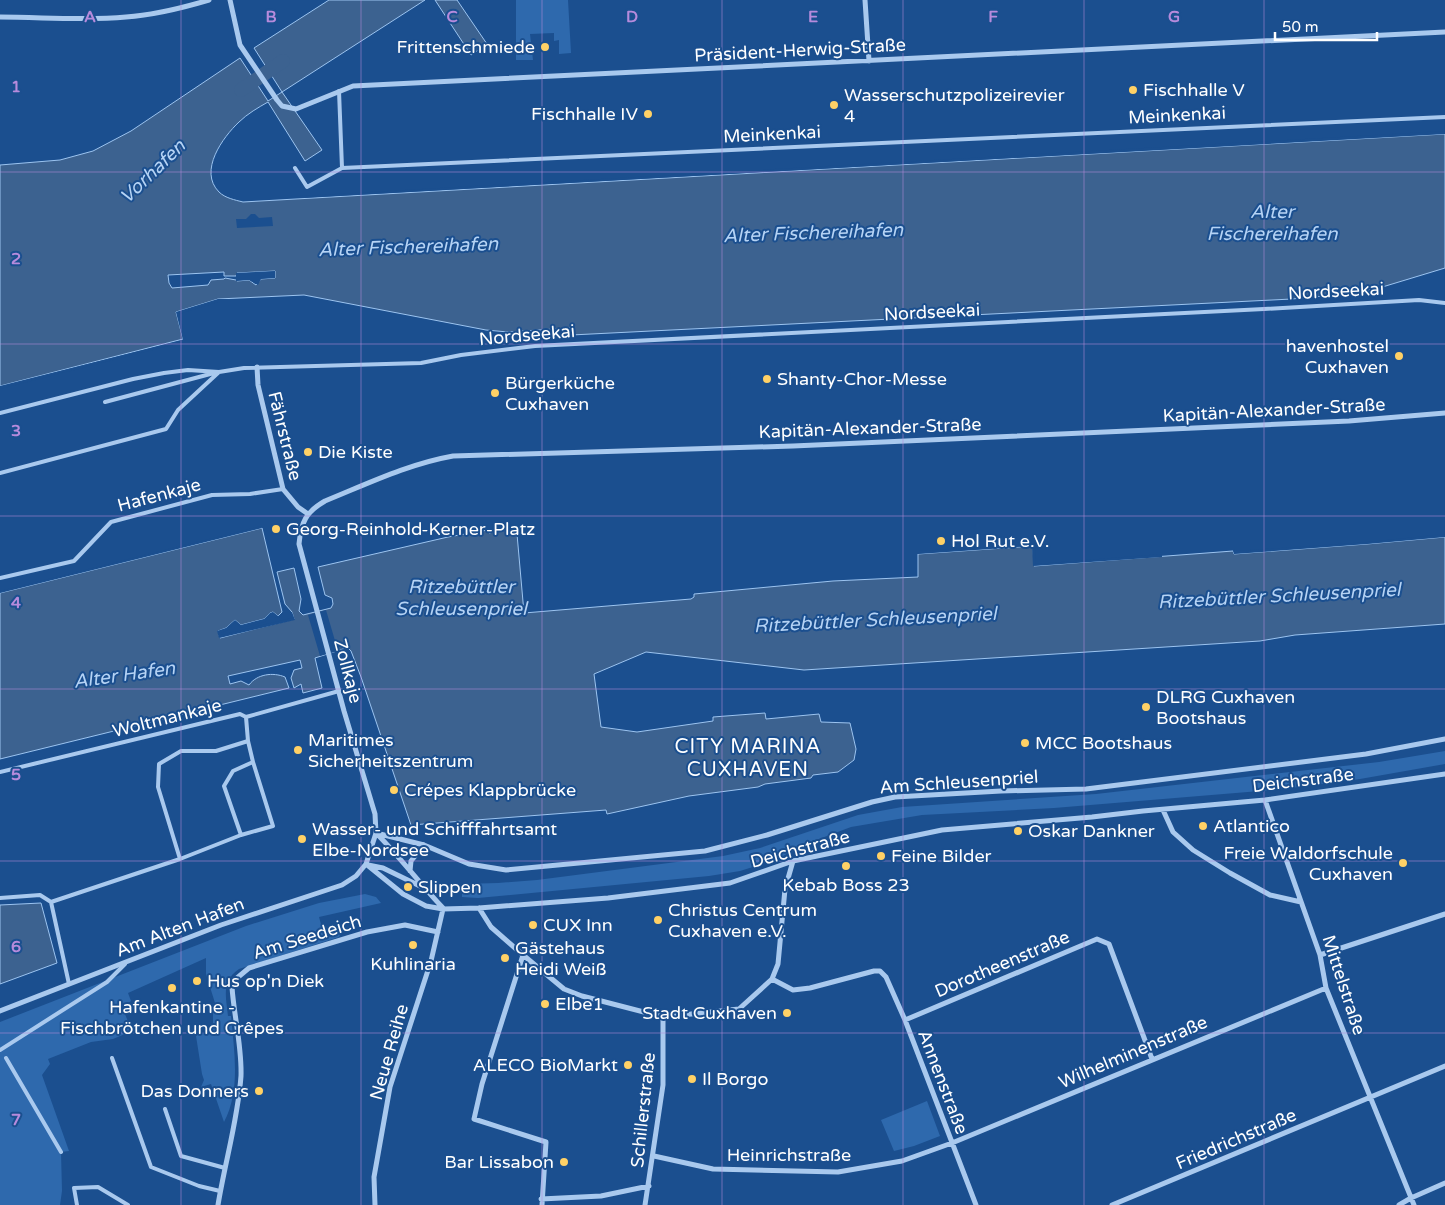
<svg xmlns="http://www.w3.org/2000/svg" width="1445" height="1205" font-family="'Varela Round',sans-serif">
<style>
.green{fill:#2e69ad}
.water{fill:#3c6290;stroke:#9cc4f0;fill-rule:evenodd}
.pier{fill:#1b4f8f}
.lines{fill:none;stroke-linecap:round;stroke-linejoin:round}
.canal{stroke:#3c6290;stroke-width:14}
.lane{stroke:#a9c9ee;stroke-width:4}
.street{stroke:#a9c9ee;stroke-width:5}
.grid{fill:none;stroke:#b68bdc;stroke-width:1;stroke-opacity:0.55}
.poi-dot{fill:#ffd166;stroke:#1b4f8f;stroke-width:2}
.labels{text-anchor:middle;stroke-width:4;stroke-linejoin:round;paint-order:stroke}
.poi-label{font-size:18px;fill:#fff;stroke:#1b4f8f;text-anchor:start}
.street-label{font-size:18px;fill:#fff;stroke:#1b4f8f}
.water-label{font-size:19px;font-style:italic;fill:#b5d3f5;stroke:#1b4f8f}
.quarter-label{font-size:20px;letter-spacing:1px;fill:#fff;stroke:#1b4f8f}
.grid-label{font-size:16px;text-anchor:middle;font-weight:bold;fill:#b68bdc;stroke:#1b4f8f;stroke-width:4;stroke-linejoin:round;paint-order:stroke}
</style>
<rect width="100%" height="100%" fill="#1b4f8f"/>
<path class="green" d="M516 0H568L571 53 559 54V40L554 41V33L530 34 533 60H516Z
M1445 751V764L1360 779 1283 789 1054 808 922 815 851 827 819 839 772 861 740 871 709 876 478 898 462 897V884L498 883 537 880 723 856 760 848 858 815 902 807 1096 794 1379 762Z
M365 894 376 897 381 903 319 917 322 928 337 926 340 935 339 937 239 969C221 981 226 997 228 1016H231C234 1050 241 1090 224 1122L211 1084 201 1087 204 1080 202 1074 196 1036 200 1033H213V1004L215 1003 206 974V958L128 993 131 1001 122 1007 132 1031 113 1039 91 1042 48 1059 50 1064 42 1075 69 1151 61 1152 62 1191 60 1205H0V1022L246 926 319 903Z
M927 1101 940 1136 914 1146 894 1151 881 1120Z"/>
<path class="water" d="M329 0H425L282 92 322 150 305 161 268 102C259 107 247 114 239 122 223 137 198 171 219 192 225 198 235 200 243 202L1445 134V268L1379 288 1355 293 1292 299 571 335 570 328 508 332 486 330 304 295 218 299 176 312 183 339 0 386V165L60 160 93 151 131 131 240 58 268 101 282 92 254 48ZM275 271V278L261 279 256 285 249 280 237 281 236 280 225 278 224 279 211 280 208 285 172 288 169 283 168 275 224 272V276H236L237 273Z
M435 0H457L487 44 471 55Z
M262 528 282 612 278 616 273 612 270 613 264 619 241 625 235 620 226 628 218 631 220 638 294 619 292 612 285 604 277 572 294 568 301 599 299 611 303 615 331 608 333 604 332 598 325 595 318 567 448 537 488 530 489 533 516 528 519 533 517 534 524 613 691 599 694 597V594L833 581 918 577V554L1033 546 1034 566 1233 551 1234 554 1367 544 1445 537V624L1295 635 1260 641 804 670 646 652 594 674 601 727 637 732 713 721V717L765 713 766 719 819 714 821 722 850 723 856 749 854 760 838 772 813 775 811 778 765 784 758 787 689 796 607 814 606 810 411 825 361 677 351 651 346 646V648L315 658 322 688 303 693 301 684 294 688 291 678 294 670 302 668 300 660 228 676 230 684 241 681 249 685C257 674 273 672 285 677L289 688 0 759V593Z
M41 903 57 963 0 984V905Z"/>
<path class="pier" d="M1445 131V134L300 198V196Z
M251 214H255L259 218 272 217 273 226 237 228 236 219H246Z
M275 271V278L261 279 258 285 249 280 236 281V273Z
M218 299H240V302H218L179 314 186 339 184 342 0 389V386L183 340 176 312Z
M261 526 262 528 0 593V591Z
M1445 534V537L1367 544 1234 554 1233 551V549L1236 551 1367 542Z
M1033 544 1035 546 1036 564 1162 554V557L1033 566 1032 546 918 554V551Z
M326 610 338 651 320 656 308 615Z
M273 612 278 616 283 614 278 618 271 616 265 622 242 628 235 623 228 630 221 633V635L292 618 290 612H292L295 620 219 638 217 631 226 628 235 620 241 625 264 619 270 613Z"/>
<g class="lines">
<path class="canal" d="M241 90 283 61"/>
<path class="lane" d="M339 91 342 168
M295 168 307 187 342 168 1445 117
M105 402 214 373
M0 413 133 379 164 373 188 370 219 372
M0 473 166 429 178 410 219 372 244 368 421 363 461 355 535 346 1264 309 1419 300 1445 303
M0 578 74 561 111 522 212 495 250 494 283 489
M0 772 240 714 246 717 339 691
M241 835 273 826 253 762
M180 859 158 787 159 764 181 751H216L248 741
M0 898 40 895 51 902 69 984
M51 902 180 859 241 835 224 786 233 771 253 762 248 741 246 717
M0 1050 107 982 125 964
M6 1058 61 1152
M112 1058 151 1167 199 1186 220 1191
M165 1109 181 1156 225 1168
M77 1205 74 1188 98 1187 128 1205"/>
<path class="street" d="M230 0 240 45 277 100 282 106 296 109 353 86 1445 32
M865 0 869 61
M0 17C42 17 84 21 126 17 154 15 182 8 209 0
M257 367 258 385 283 489 298 507 308 514
M1265 800 1320 955 1326 988 1414 1205
M1163 810 1173 832 1193 850 1230 873 1270 895 1301 902
M376 833 424 845 469 864 506 870 705 851 767 835 872 802 895 797 1001 791 1086 789 1366 754 1445 739
M376 833C400 857 420 884 443 908
M366 864 403 894 426 906 443 909 479 908 608 898 730 883 793 861 942 830 1092 817 1143 811 1265 800 1445 774
M368 865 383 868 422 887
M410 871 411 861 424 845
M479 908 491 927 523 955 564 989 582 996 663 1017 739 1009 772 979 778 964 785 889 793 861
M523 955 482 1084 474 1119 546 1142 542 1205
M1320 955 1445 914
M772 979 793 990 810 988 874 971H880L886 977 905 1020 976 1205
M0 1011 221 925 342 885 356 876 366 864 376 833 375 814 344 711 299 544C301 522 306 512 325 501 367 484 408 464 453 456L793 446 1349 421 1445 413
M905 1020 1097 939 1109 944 1152 1059
M654 1156 713 1169 838 1172 902 1161 952 1143 1326 988
M541 1199 601 1196 649 1186
M218 1205C225 1162 238 1119 241 1076 242 1046 234 1017 232 987L237 978 249 968 367 932 405 925 438 932
M375 1205 374 1177 390 1087 431 961 443 909
M645 1205 663 1085V1017
M1112 1205 1445 1066
M1399 1205 1411 1198 1445 1183"/>
</g>
<path class="grid" d="M181 0V1205M361 0V1205M542 0V1205M722 0V1205M903 0V1205M1084 0V1205M1264 0V1205M0 172H1445M0 344H1445M0 516H1445M0 689H1445M0 861H1445M0 1033H1445"/>
<g class="poi-dot">
<circle cx="545" cy="47" r="5"/>
<circle cx="1133" cy="90" r="5"/>
<circle cx="834" cy="105" r="5"/>
<circle cx="648" cy="114" r="5"/>
<circle cx="1399" cy="356" r="5"/>
<circle cx="767" cy="379" r="5"/>
<circle cx="495" cy="393" r="5"/>
<circle cx="308" cy="452" r="5"/>
<circle cx="276" cy="529" r="5"/>
<circle cx="941" cy="541" r="5"/>
<circle cx="1146" cy="707" r="5"/>
<circle cx="1025" cy="743" r="5"/>
<circle cx="298" cy="750" r="5"/>
<circle cx="394" cy="790" r="5"/>
<circle cx="1203" cy="826" r="5"/>
<circle cx="1018" cy="831" r="5"/>
<circle cx="302" cy="839" r="5"/>
<circle cx="881" cy="856" r="5"/>
<circle cx="1403" cy="863" r="5"/>
<circle cx="846" cy="866" r="5"/>
<circle cx="408" cy="887" r="5"/>
<circle cx="658" cy="920" r="5"/>
<circle cx="533" cy="925" r="5"/>
<circle cx="413" cy="945" r="5"/>
<circle cx="505" cy="958" r="5"/>
<circle cx="197" cy="981" r="5"/>
<circle cx="172" cy="988" r="5"/>
<circle cx="545" cy="1004" r="5"/>
<circle cx="787" cy="1013" r="5"/>
<circle cx="628" cy="1065" r="5"/>
<circle cx="692" cy="1079" r="5"/>
<circle cx="259" cy="1091" r="5"/>
<circle cx="564" cy="1162" r="5"/>
</g>
<g class="labels">
<g class="poi-label">
<text x="535" y="53" text-anchor="end">Frittenschmiede</text>
<text x="1143" y="96">Fischhalle V</text>
<text x="844" y="101">Wasserschutzpolizeirevier<tspan x="844" dy="21">4</tspan></text>
<text x="638" y="120" text-anchor="end">Fischhalle IV</text>
<text x="1389" y="352" text-anchor="end">havenhostel<tspan x="1389" dy="21">Cuxhaven</tspan></text>
<text x="777" y="385">Shanty-Chor-Messe</text>
<text x="505" y="389">Bürgerküche<tspan x="505" dy="21">Cuxhaven</tspan></text>
<text x="318" y="458">Die Kiste</text>
<text x="286" y="535">Georg-Reinhold-Kerner-Platz</text>
<text x="951" y="547">Hol Rut e.V.</text>
<text x="1156" y="703">DLRG Cuxhaven<tspan x="1156" dy="21">Bootshaus</tspan></text>
<text x="308" y="746">Maritimes<tspan x="308" dy="21">Sicherheitszentrum</tspan></text>
<text x="1035" y="749">MCC Bootshaus</text>
<text x="404" y="796">Crépes Klappbrücke</text>
<text x="1213" y="832">Atlantico</text>
<text x="312" y="835">Wasser- und Schifffahrtsamt<tspan x="312" dy="21">Elbe-Nordsee</tspan></text>
<text x="1028" y="837">Oskar Dankner</text>
<text x="1393" y="859" text-anchor="end">Freie Waldorfschule<tspan x="1393" dy="21">Cuxhaven</tspan></text>
<text x="891" y="862">Feine Bilder</text>
<text x="846" y="891" text-anchor="middle">Kebab Boss 23</text>
<text x="418" y="893">Slippen</text>
<text x="668" y="916">Christus Centrum<tspan x="668" dy="21">Cuxhaven e.V.</tspan></text>
<text x="543" y="931">CUX Inn</text>
<text x="515" y="954">Gästehaus<tspan x="515" dy="21">Heidi Weiß</tspan></text>
<text x="413" y="970" text-anchor="middle">Kuhlinaria</text>
<text x="207" y="987">Hus op'n Diek</text>
<text x="555" y="1010">Elbe1</text>
<text x="172" y="1013" text-anchor="middle">Hafenkantine -<tspan x="172" dy="21">Fischbrötchen und Crêpes</tspan></text>
<text x="777" y="1019" text-anchor="end">Stadt Cuxhaven</text>
<text x="618" y="1071" text-anchor="end">ALECO BioMarkt</text>
<text x="702" y="1085">Il Borgo</text>
<text x="249" y="1097" text-anchor="end">Das Donners</text>
<text x="554" y="1168" text-anchor="end">Bar Lissabon</text>
</g>
<g class="street-label">
<text transform="translate(800 50) rotate(-3)" y="6">Präsident-Herwig-Straße</text>
<text transform="translate(1177 115) rotate(-3)" y="6">Meinkenkai</text>
<text transform="translate(772 134) rotate(-3)" y="6">Meinkenkai</text>
<text transform="translate(1336 291) rotate(-3)" y="6">Nordseekai</text>
<text transform="translate(932 312) rotate(-3)" y="6">Nordseekai</text>
<text transform="translate(527 335) rotate(-5)" y="6">Nordseekai</text>
<text transform="translate(1274 410) rotate(-3)" y="6">Kapitän-Alexander-Straße</text>
<text transform="translate(870 428) rotate(-2)" y="6">Kapitän-Alexander-Straße</text>
<text transform="translate(285 436) rotate(76)" y="6">Fährstraße</text>
<text transform="translate(159 495) rotate(-15)" y="6">Hafenkaje</text>
<text transform="translate(348 671) rotate(75)" y="6">Zollkaje</text>
<text transform="translate(167 718) rotate(-14)" y="6">Woltmankaje</text>
<text transform="translate(1303 780) rotate(-7)" y="6">Deichstraße</text>
<text transform="translate(959 782) rotate(-4)" y="6">Am Schleusenpriel</text>
<text transform="translate(800 849) rotate(-15)" y="6">Deichstraße</text>
<text transform="translate(180 927) rotate(-21)" y="6">Am Alten Hafen</text>
<text transform="translate(307 937) rotate(-17)" y="6">Am Seedeich</text>
<text transform="translate(1002 964) rotate(-23)" y="6">Dorotheenstraße</text>
<text transform="translate(1344 985) rotate(72)" y="6">Mittelstraße</text>
<text transform="translate(389 1052) rotate(-74)" y="6">Neue Reihe</text>
<text transform="translate(1133 1052) rotate(-23)" y="6">Wilhelminenstraße</text>
<text transform="translate(943 1082) rotate(69)" y="6">Annenstraße</text>
<text transform="translate(643 1110) rotate(-84)" y="6">Schillerstraße</text>
<text transform="translate(1236 1139) rotate(-23)" y="6">Friedrichstraße</text>
<text x="789" y="1161">Heinrichstraße</text>
</g>
<g class="water-label">
<text transform="translate(152 171) rotate(-44)" y="7">Vorhafen</text>
<text x="1272" y="218">Alter<tspan x="1272" dy="22">Fischereihafen</tspan></text>
<text transform="translate(813 232) rotate(-2)" y="7">Alter Fischereihafen</text>
<text transform="translate(408 246) rotate(-2)" y="7">Alter Fischereihafen</text>
<text x="461" y="593">Ritzebüttler<tspan x="461" dy="22">Schleusenpriel</tspan></text>
<text transform="translate(1279 595) rotate(-3)" y="7">Ritzebüttler Schleusenpriel</text>
<text transform="translate(875 619) rotate(-3)" y="7">Ritzebüttler Schleusenpriel</text>
<text transform="translate(124 674) rotate(-8)" y="7">Alter Hafen</text>
</g>
<g class="quarter-label">
<text x="748" y="753">CITY MARINA<tspan x="748" dy="23">CUXHAVEN</tspan></text>
</g>
</g>
<g class="grid-label">
<text x="90" y="22">A</text>
<text x="271" y="22">B</text>
<text x="452" y="22">C</text>
<text x="632" y="22">D</text>
<text x="813" y="22">E</text>
<text x="993" y="22">F</text>
<text x="1174" y="22">G</text>
<text x="16" y="92">1</text>
<text x="16" y="264">2</text>
<text x="16" y="436">3</text>
<text x="16" y="608">4</text>
<text x="16" y="780">5</text>
<text x="16" y="952">6</text>
<text x="16" y="1125">7</text>
</g>
<path d="M1275 32v8h102v-8" fill="none" stroke="#ffffff" stroke-width="2.5"/>
<text x="1282" y="32" font-size="15" fill="#ffffff" stroke="#1b4f8f" stroke-width="4" paint-order="stroke">50 m</text>
</svg>
